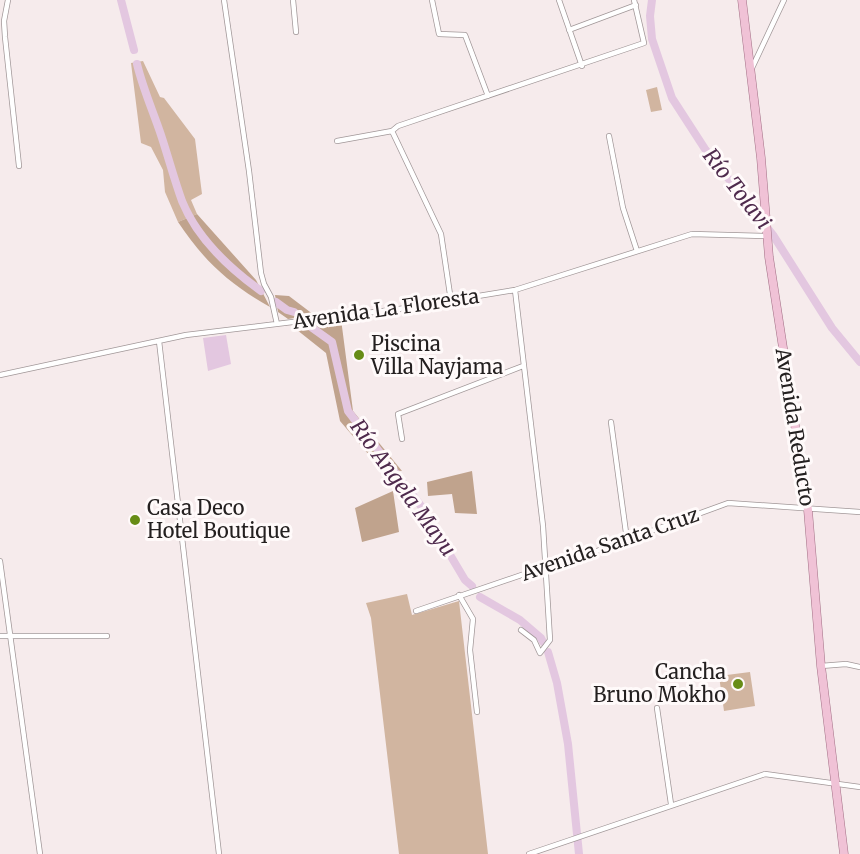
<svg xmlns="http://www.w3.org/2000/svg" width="860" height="854" font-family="Merriweather,serif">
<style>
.green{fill:#d1b5a0}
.forest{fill:#c0a38d}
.water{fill:#e3c7e0}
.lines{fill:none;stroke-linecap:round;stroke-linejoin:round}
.river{stroke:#e3c7e0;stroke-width:8}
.minor-casing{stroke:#a19798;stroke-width:6}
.primary-casing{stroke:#a26f85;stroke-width:9}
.minor{stroke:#fff;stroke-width:4.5}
.primary{stroke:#f0c2d6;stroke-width:8}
.poi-dot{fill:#678c16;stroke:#fffafa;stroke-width:2}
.labels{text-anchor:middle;stroke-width:6;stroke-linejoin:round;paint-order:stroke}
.street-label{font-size:20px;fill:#242020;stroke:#fffafa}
.poi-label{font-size:20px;fill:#242020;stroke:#fffafa;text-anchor:start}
.water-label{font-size:21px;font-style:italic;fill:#4f2a4d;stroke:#fffafa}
</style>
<rect width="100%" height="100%" fill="#f6ebec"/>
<path class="green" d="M143 61 160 97 164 98 195 139 202 194 191 200 197 214 178 222 165 192 163 170 151 147 141 143 131 63Z
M657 87 662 110 651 112 646 90Z
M407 594 412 615 459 601 488 854H399L371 618 366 603Z
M750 672 755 706 724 711 719 676Z"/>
<path class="forest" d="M197 214 256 280 270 307C229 284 204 261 178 222Z
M275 295 289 296 314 315 288 319 278 312Z
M341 319 353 411 402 471 381 469 340 421 326 353 292 326Z
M472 471 477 514 455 513 452 494 428 496 427 482Z
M393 491 399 532 362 542 355 508Z"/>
<path class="water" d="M226 335 231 364 208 371 203 338Z"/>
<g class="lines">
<path class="river" d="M121 0 134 50
M652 0 650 16 652 39 672 98 705 149 773 235 832 328 860 362
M137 64C143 89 153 111 161 135 168 156 174 179 182 201 197 238 229 268 261 291
M276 302 287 310 294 312
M311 327 332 342 348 411 421 506 465 580 472 586
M480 597 520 620 541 638 543 642
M548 652 557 683 568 744 579 854"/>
<defs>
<path id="minor" d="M8 0 4 21 5 37 19 166
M224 0 249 171 261 273 264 284 271 297 277 324
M293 0 296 32
M432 0 439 34 465 35 488 96
M559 0 582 66
M569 30 636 5
M752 68 784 0
M392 131 441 234 451 301
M609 136 623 208 637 251
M337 141 392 131 398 126 644 43 634 0
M515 290 543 526 550 640 540 653 534 640 521 630
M159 341 219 854
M0 375 186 335 399 309 515 290 692 234 768 236
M611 422 627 540
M402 439 398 414 523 366
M0 561 40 854
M459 595 473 619 470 650 477 712
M416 611 536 570 564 563 728 503 860 512
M0 636H107
M821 666 846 664 860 667
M657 708 671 804
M529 854 765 774 860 787"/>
<path id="primary" d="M742 0 761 158 769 257 808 510 821 666 844 854"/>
</defs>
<use href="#minor" class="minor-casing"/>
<use href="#primary" class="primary-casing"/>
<use href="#minor" class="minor"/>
<use href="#primary" class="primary"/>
</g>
<g class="poi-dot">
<circle cx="359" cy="355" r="6"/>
<circle cx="135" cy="520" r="6"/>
<circle cx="738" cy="684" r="6"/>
</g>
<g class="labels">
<g class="street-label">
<text transform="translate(386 309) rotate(-8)" y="7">Avenida La Floresta</text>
<text transform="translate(795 427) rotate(81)" y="7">Avenida Reducto</text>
<text transform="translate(610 544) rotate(-19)" y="7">Avenida Santa Cruz</text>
</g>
<g class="poi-label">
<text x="371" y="351">Piscina<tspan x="371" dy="23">Villa Nayjama</tspan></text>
<text x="147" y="515">Casa Deco<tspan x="147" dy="23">Hotel Boutique</tspan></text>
<text x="726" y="679" text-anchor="end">Cancha<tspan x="726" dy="23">Bruno Mokho</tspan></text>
</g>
<g class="water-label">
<text transform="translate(737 189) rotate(52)" y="7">Río Tolavi</text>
<text transform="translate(403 488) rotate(54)" y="7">Río Angela Mayu</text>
</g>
</g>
</svg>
